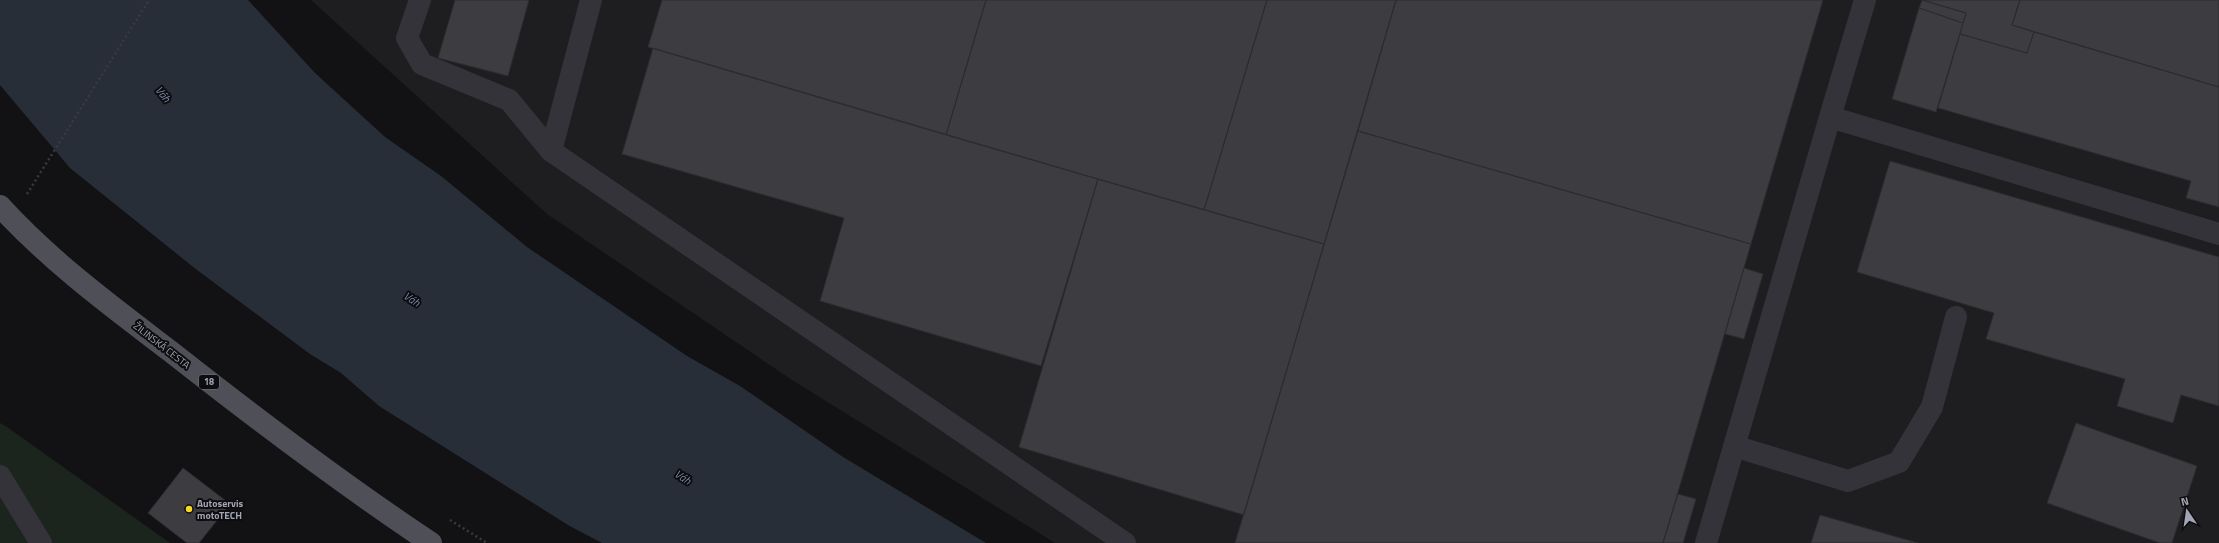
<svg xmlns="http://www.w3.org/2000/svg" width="2219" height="543" font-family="'Titillium Web',sans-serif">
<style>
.built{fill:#1e1e21}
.green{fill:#1c241e}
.water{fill:#282e38}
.building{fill:#3c3c41;stroke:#2d2c30}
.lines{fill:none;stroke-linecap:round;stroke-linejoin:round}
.path{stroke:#393a40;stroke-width:2.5;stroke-dasharray:2 3;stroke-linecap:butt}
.minor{stroke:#333339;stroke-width:22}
.major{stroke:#4f4f58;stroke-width:22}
.poi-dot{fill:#fbd823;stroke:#0d0d0f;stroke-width:1.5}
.labels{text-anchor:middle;stroke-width:4;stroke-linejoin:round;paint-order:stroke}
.shield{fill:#0d0d0f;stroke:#767783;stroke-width:1}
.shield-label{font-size:9px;font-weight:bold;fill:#a3a5b5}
.street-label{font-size:10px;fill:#a3a5b5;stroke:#0d0d0f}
.poi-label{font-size:10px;font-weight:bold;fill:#a3a5b5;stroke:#0d0d0f;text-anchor:start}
.water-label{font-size:11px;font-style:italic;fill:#778db2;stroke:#0d0d0f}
</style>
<rect width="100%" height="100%" fill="#121214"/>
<path class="built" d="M311 0H2219V543H1055L792 380 547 214Z"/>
<path class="green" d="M0 423 7 427 170 543H0Z"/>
<path class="water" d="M0 0H248L315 73 385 137 441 176 527 247 687 356 740 386 843 457 986 543H602L568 525 379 406 341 373 310 354 197 270 70 168 0 85Z"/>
<path class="building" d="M455 0H529L508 76 438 58Z
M662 0H986L946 135 648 47Z
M986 0H1267L1204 210 946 135Z
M1267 0H1396L1324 244 1204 210Z
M1396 0H1823L1751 244 1358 131Z
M1922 0H2020L2012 25 2034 32 2027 53 1960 34 1966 13Z
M1922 0 1966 13 1963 23 1919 8Z
M2020 0H2219V87L2012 25Z
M1919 8 1963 23 1936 112 1892 99Z
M2034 32 2219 87V207L2186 198 2191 181 1938 108 1960 34 2027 53Z
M653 48 1098 179 1041 366 820 301 844 218 622 154Z
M1358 131 1751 244 1663 543H1235Z
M1890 161 2219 257V406L2181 395 2173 423 2117 406 2125 379 1986 339 1994 313 1857 272Z
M1098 179 1324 244 1244 515 1019 447Z
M1744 268 1763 274 1744 339 1725 334Z
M2076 423 2197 466 2172 543H2160L2047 503Z
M183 468 230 504 199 543H187L148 513Z
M1678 494 1696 499 1683 543H1663Z
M1820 515 1918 543H1811Z"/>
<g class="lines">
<path class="path" d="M27 194 149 0
M450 520 487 543"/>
<path class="minor" d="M420 0 407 38 422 64 509 100 551 151 591 0
M1830 117 1865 0
M551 151 1125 543
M1734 446 1848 481 1899 462 1932 407 1956 317
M0 476 41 543
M1706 543 1830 117 2219 234"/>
<path class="major" d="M0 206C50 261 111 306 170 351 255 418 341 483 431 543"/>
</g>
<circle class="poi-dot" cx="189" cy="509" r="4"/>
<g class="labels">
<rect class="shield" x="199" y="375" width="20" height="14" rx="3"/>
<g class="shield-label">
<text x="209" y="385">18</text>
</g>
<g class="street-label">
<text transform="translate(162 345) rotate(38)" y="4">ŽILINSKÁ CESTA</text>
</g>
<g class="poi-label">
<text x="197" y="507">Autoservis<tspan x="197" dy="12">motoTECH</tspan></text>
</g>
<g class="water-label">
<text transform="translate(163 94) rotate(51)" y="4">Váh</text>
<text transform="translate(412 299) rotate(33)" y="4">Váh</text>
<text transform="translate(683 477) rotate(33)" y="4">Váh</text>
</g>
</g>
<g transform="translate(2187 511) rotate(347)" stroke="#0d0d0f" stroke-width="3" paint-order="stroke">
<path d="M0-3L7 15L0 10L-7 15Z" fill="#a3a5b5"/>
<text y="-6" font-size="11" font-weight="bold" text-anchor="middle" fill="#a3a5b5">N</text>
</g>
</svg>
